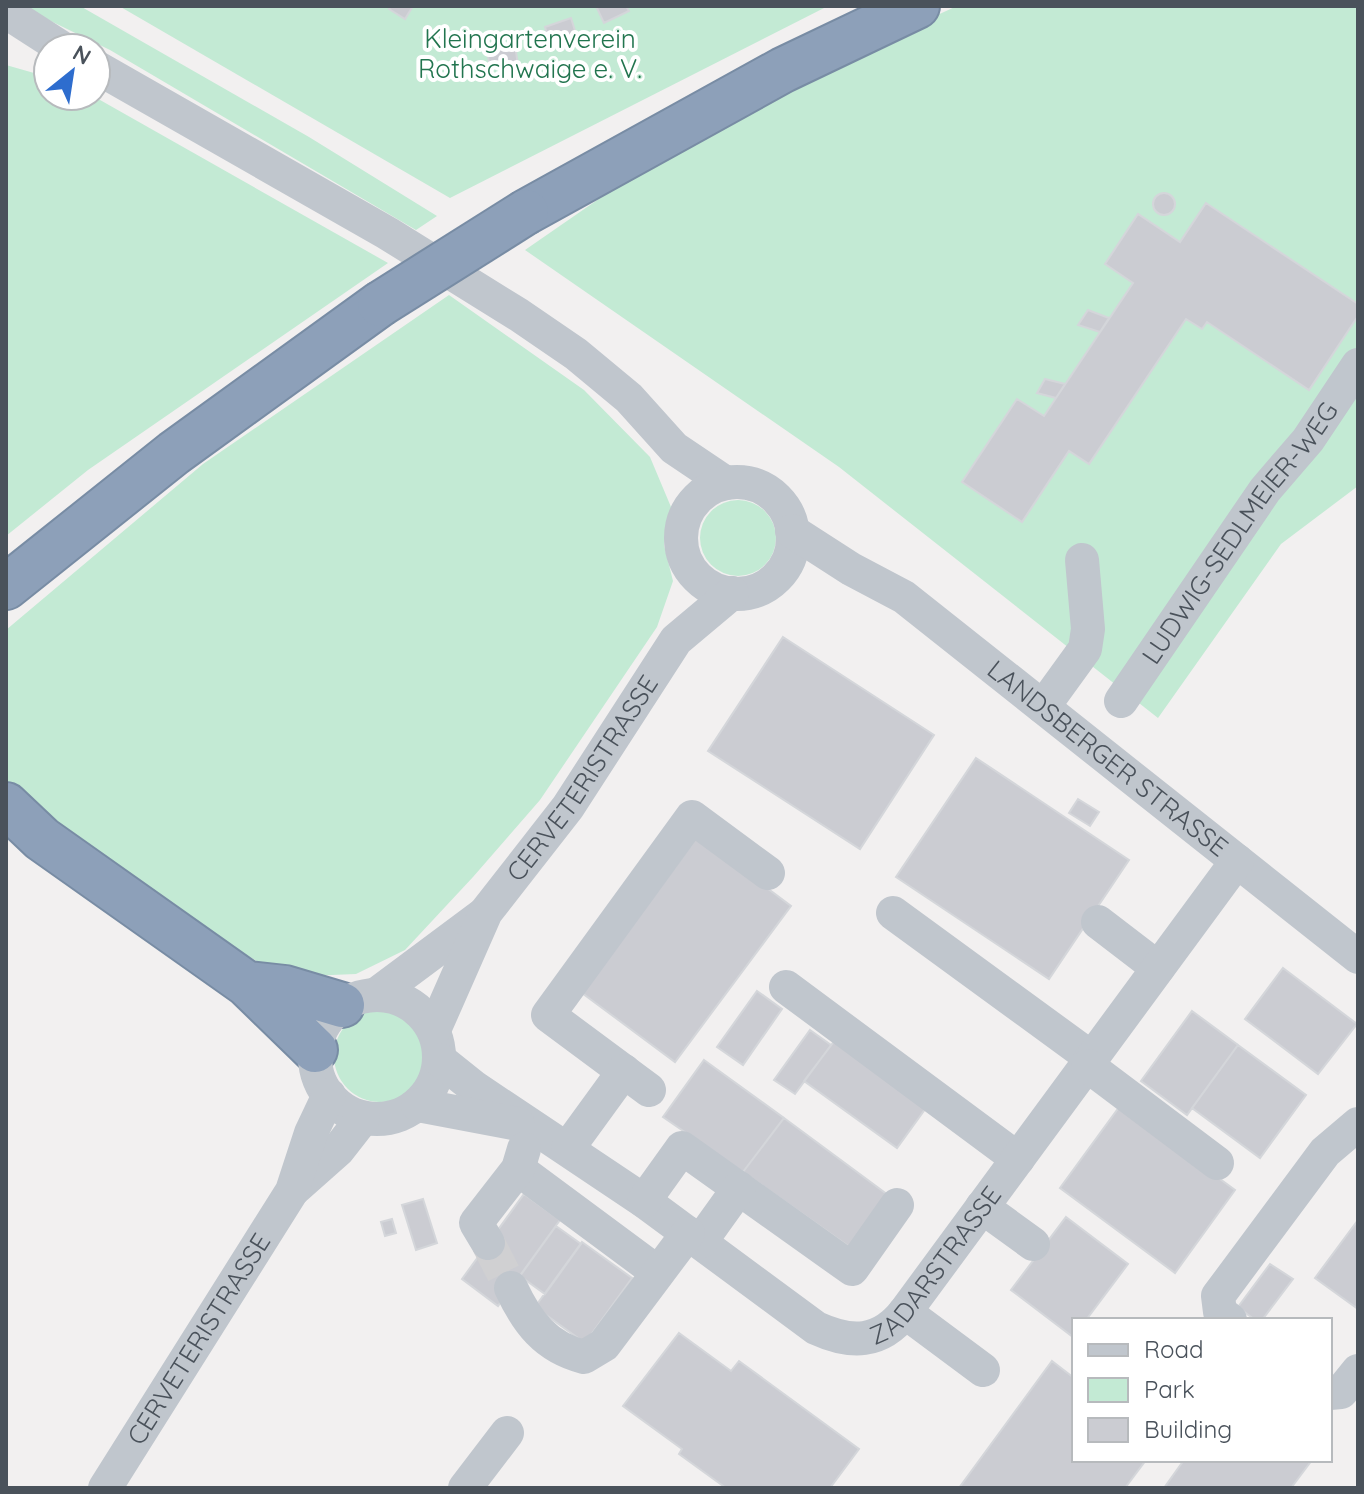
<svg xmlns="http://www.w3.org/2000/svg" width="1364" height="1494" font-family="Quicksand,sans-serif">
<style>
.green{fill:#c3ead4}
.building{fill:#cbccd2;stroke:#d4d6da;stroke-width:2}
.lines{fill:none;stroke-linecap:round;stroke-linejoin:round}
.minor-tunnel{stroke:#d0d0d2;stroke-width:34;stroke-dasharray:34 17;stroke-linecap:butt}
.highway-casing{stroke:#788ca4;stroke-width:48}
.minor{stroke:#c0c6cd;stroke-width:34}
.highway{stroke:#8da0b9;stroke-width:44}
.highway-bridge-casing{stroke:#788ca4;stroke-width:48;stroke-linecap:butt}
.highway-bridge{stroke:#8da0b9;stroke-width:44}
.labels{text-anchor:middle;stroke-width:8;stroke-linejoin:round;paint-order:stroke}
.park-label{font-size:26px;fill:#22754f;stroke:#fff}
.street-label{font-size:26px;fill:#4a525b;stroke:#fff}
</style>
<rect width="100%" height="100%" fill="#f2f0f0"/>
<path class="green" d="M20 6H80L309 137 437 216 416 230 110 50Z
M119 6H828L450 198Z
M957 6H1358V486L1281 544 1158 718 839 467 525 250 671 149 885 39Z
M6 65 48 77V96H93L388 263 88 470 6 536Z
M449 295 584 390 650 457 671 507 664 545 673 581 657 627 540 800 473 877 405 950 356 974 307 976 264 965 202 931 6 786V630L203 464Z
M700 538a38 38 0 1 1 76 0a38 38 0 1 1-76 0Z
M334 1056a46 46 0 1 1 92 0a46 46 0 1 1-92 0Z"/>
<path class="building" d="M391 6H413L405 19 389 9Z
M596 6H626L629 11 604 23Z
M571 18 577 37 550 45 545 27Z
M515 45 518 65 490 68 487 50Z
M1153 204a11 11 0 1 1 22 0a11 11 0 1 1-22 0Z
M1206 203 1358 304V316L1309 390 1207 322 1202 329 1186 319 1089 464 1069 451 1022 522 962 482 1017 399 1044 416 1133 283 1105 264 1138 214 1180 242Z
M1088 310 1109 318 1100 332 1078 325Z
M1045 379 1065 384 1056 398 1037 393Z
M783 637 934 735 860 849 708 751Z
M976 758 1129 860 1049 979 896 877Z
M1078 799 1099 812 1090 826 1069 813Z
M698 836 791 906 675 1062 582 993Z
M1283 968 1357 1024 1318 1074 1245 1019Z
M757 991 782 1009 743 1065 717 1047Z
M1192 1011 1238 1045 1187 1115 1141 1081Z
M810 1030 831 1045 795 1094 774 1080Z
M839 1035 931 1101 897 1148 804 1081Z
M1238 1045 1306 1095 1260 1158 1192 1108Z
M704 1060 784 1118 743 1172 663 1117Z
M1120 1106 1235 1190 1175 1273 1060 1188Z
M784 1118 888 1195 851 1248 743 1172Z
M524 1194 560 1220 498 1306 462 1279Z
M423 1199 437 1243 416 1250 402 1205Z
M1066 1217 1128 1264 1086 1320H1074L1073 1337 1011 1290Z
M392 1219 396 1233 385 1236 381 1222Z
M1358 1220V1309L1315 1278Z
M556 1226 581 1244 545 1294 520 1276Z
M582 1242 632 1278 585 1343 535 1307Z
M1270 1264 1293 1279 1262 1320H1255L1238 1307Z
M679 1333 731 1371 739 1361 859 1449 830 1488H726L679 1454 682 1449 623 1406Z
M1052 1361 1074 1378V1460H1146L1125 1488H959Z
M1184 1460H1312L1291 1488H1164Z"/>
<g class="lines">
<path class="minor-tunnel" d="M488 1243 511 1288"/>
<defs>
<path id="highway" d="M526 212 783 70 917 6
M6 587 174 453 380 304
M6 805 42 839 247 984 315 1050
M247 984 285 988 342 1005"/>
</defs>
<use href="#highway" class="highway-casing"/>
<g class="minor">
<path d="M6 12 62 48"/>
<path d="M96 67 387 233 519 315 576 354 629 398 674 448 726 483"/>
<circle cx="737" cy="538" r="56"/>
<path id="s1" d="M792 531 851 569 904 597 1358 957"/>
<path id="s2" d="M1121 701 1265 490 1308 440 1358 365"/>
<path d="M1043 707 1085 649 1088 629 1082 560"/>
<path d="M893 913 1093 1059"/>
<path d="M1098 922 1158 968"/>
<path d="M786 987 1018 1159"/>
<path d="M377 994 483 915"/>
<circle cx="377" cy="1057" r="62"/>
<path id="s3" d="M434 1030 486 912 568 807 676 640 732 593"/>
<path id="s4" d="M440 1060 475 1088 644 1201 816 1328C851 1344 880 1344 905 1312L1237 861"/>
<path d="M1088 1066 1217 1163"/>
<path d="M649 1090 548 1015 692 817 768 873"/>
<path d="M418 1105 518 1124"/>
<path d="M568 1148 624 1071"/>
<path d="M518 1169 657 1272"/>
<path d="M294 1189 338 1150 363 1118"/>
<path d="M644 1201 682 1148 852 1269 897 1205"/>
<path d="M982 1207 1033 1244"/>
<path d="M701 1241 739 1188"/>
<path d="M488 1243 476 1223 518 1169 524 1149"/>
<path d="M511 1288C527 1322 545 1347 584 1357L604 1345 688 1233"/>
<path d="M905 1312 983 1370"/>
<path d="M1230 1320 1220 1312 1218 1296 1325 1152 1358 1124"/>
<path d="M1330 1393 1341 1392 1358 1371"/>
<path id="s5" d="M105 1488 292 1191 311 1133 329 1095"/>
<path d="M465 1488 507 1433"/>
</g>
<use href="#highway" class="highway"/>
<defs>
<path id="highway-bridge" d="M380 304 526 212"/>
</defs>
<use href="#highway-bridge" class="highway-bridge-casing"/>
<use href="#highway-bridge" class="highway-bridge"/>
</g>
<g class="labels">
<g class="park-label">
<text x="530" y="48">Kleingartenverein<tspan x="530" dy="30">Rothschwaige e. V.</tspan></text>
</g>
<g class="street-label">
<text dy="9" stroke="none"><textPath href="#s2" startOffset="206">LUDWIG-SEDLMEIER-WEG</textPath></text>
<text dy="9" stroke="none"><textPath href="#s1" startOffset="390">LANDSBERGER STRASSE</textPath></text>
<text dy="9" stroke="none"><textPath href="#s3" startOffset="294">CERVETERISTRASSE</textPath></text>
<text dy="9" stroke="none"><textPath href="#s4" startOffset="616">ZADARSTRASSE</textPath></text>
<text dy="9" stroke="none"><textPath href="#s5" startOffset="176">CERVETERISTRASSE</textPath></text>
</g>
</g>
<rect width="1364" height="1494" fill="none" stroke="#4a525b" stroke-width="16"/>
<rect x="1072" y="1318" width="260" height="144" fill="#ffffff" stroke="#b7babd" stroke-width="2"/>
<rect x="1088" y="1344" width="40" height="12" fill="#c0c6cd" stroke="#b7babd" stroke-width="2"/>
<text x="1144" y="1358" font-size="24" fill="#4a525b">Road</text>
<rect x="1088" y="1378" width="40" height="24" fill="#c3ead4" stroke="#b7babd" stroke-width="2"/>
<text x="1144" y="1398" font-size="24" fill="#4a525b">Park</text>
<rect x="1088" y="1418" width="40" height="24" fill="#cbccd2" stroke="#b7babd" stroke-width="2"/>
<text x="1144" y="1438" font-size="24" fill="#4a525b">Building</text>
<g transform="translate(72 72) rotate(30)"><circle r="38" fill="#ffffff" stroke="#b7babd" stroke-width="2"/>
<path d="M0-6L14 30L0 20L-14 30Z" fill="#2e6dce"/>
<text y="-12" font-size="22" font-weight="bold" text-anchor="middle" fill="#4a525b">N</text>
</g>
</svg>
